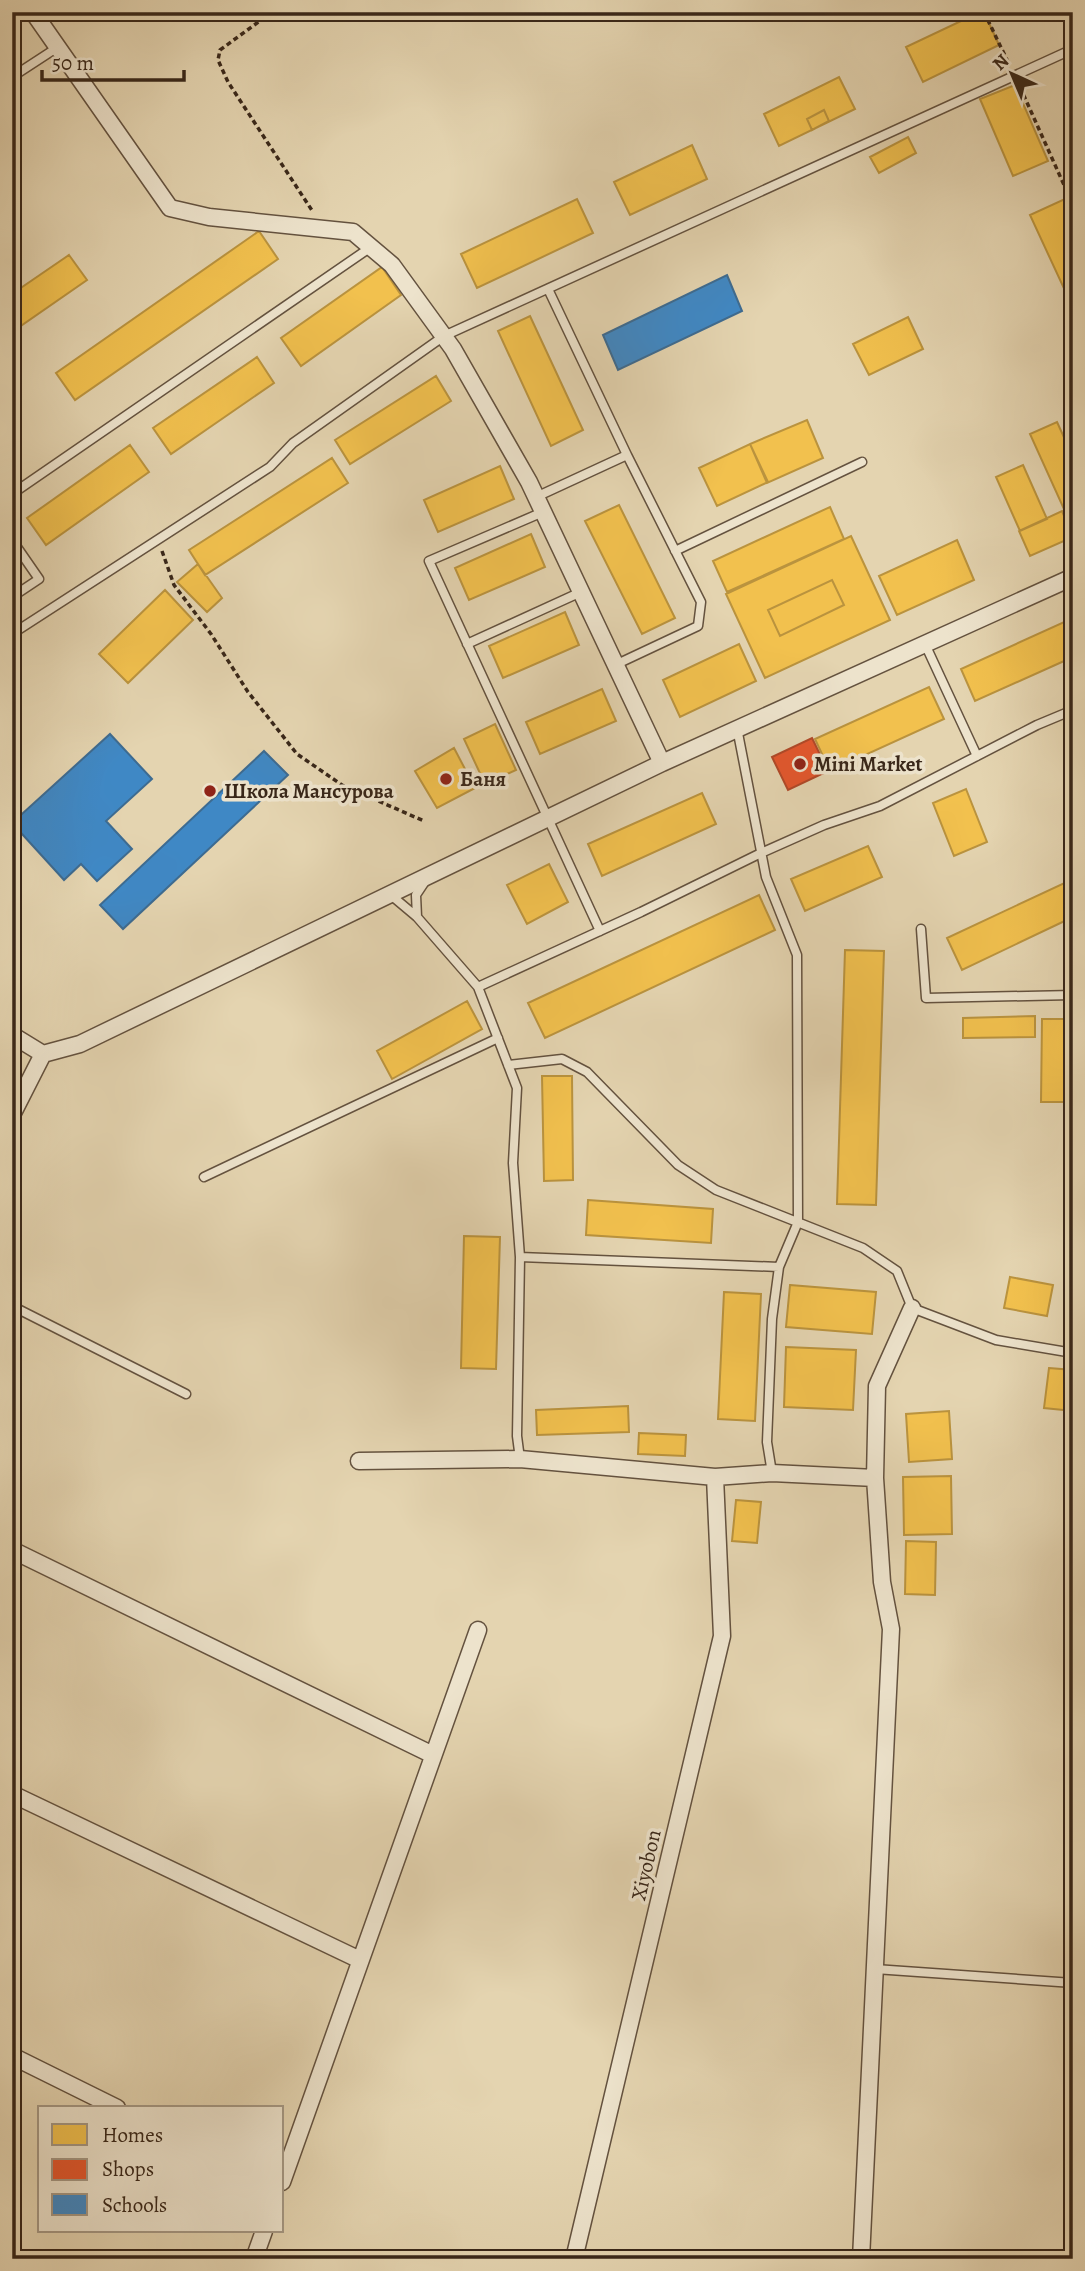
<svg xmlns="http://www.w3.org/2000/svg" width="1085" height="2271" font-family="Alegreya,serif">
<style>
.homes{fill:#f2c14e;stroke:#ba933e;stroke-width:2}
.shops{fill:#e4572e;stroke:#b14928;stroke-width:2}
.schools{fill:#3f88c5;stroke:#3d6b91;stroke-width:2}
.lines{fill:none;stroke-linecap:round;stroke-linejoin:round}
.lane-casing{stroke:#64523f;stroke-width:11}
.street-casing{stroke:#64523f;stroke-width:19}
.path{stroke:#392719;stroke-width:3.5;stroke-dasharray:5 3.5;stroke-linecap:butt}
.lane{stroke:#ede3cc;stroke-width:8}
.street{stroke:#ede3cc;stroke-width:16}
.poi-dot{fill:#8f2418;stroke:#ede3cc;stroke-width:2.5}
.labels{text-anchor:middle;stroke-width:7;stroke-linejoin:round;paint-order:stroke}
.poi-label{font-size:21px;font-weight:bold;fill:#392719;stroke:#ede3cc;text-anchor:start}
.street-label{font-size:21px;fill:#392719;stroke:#ede3cc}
</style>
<rect width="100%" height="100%" fill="#e4d4b0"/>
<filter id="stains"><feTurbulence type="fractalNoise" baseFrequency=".00286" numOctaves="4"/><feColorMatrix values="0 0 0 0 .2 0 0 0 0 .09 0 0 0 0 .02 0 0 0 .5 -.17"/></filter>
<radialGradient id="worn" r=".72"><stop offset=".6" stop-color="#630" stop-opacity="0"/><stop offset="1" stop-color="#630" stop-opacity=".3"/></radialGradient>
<path class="homes" d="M980 12H984L999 45 923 82 906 47Z
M839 77 855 109 779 146 764 114Z
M1015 85 1048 161 1013 176 980 99Z
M824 110 829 121 812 130 807 119Z
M908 137 916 153 879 173 870 157Z
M692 145 707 179 630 215 614 182Z
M1067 198 1073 210V292L1067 295 1030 215Z
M577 199 593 233 477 288 461 254Z
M259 231 278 259 75 400 56 373Z
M69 255 87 280 12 332V294Z
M382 267 401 295 301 366 281 338Z
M530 316 583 430 551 446 498 331Z
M908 317 923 349 869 375 853 344Z
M257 357 274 383 171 454 153 428Z
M436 376 451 401 350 464 335 440Z
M807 420 823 458 767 483 750 444Z
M1057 422 1073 457V529L1030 434Z
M750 444 768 482 717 506 699 468Z
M130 445 149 472 46 545 27 518Z
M332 458 348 483 205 575 189 550Z
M1023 465 1047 519 1020 531 996 477Z
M500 466 514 499 438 532 424 500Z
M619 505 675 618 642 634 585 521Z
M830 507 844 539 727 592 713 561Z
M1062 511 1073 537 1030 556 1019 531Z
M531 534 545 567 469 600 455 568Z
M851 536 890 620 765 678 726 594Z
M957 540 974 580 897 615 879 576Z
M198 564 222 598 207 612 177 582Z
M832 580 844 605 780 636 768 610Z
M165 590 193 620 128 683 99 654Z
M565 612 579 645 503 678 489 646Z
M1073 618V657L975 701 961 669Z
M739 644 756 681 680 717 663 680Z
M929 687 944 719 830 771 815 739Z
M602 689 616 721 540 754 526 722Z
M495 724 516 770 485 784 464 739Z
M454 748 475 788 437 808 415 771Z
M966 789 987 842 954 856 933 803Z
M702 793 716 824 602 876 588 844Z
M868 846 882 877 805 911 791 879Z
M549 864 568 902 527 924 507 885Z
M1073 879V917L962 970 947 938Z
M759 895 775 930 545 1038 528 1003Z
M845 950 884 951 876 1205 837 1204Z
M467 1001 482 1029 392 1079 377 1051Z
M1035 1016V1037L963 1038V1018Z
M1042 1019H1073V1102H1041Z
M542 1076H572L573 1180 544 1181Z
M588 1200 713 1209 711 1243 586 1235Z
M1065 1209H1073V1289H1064Z
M464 1236 500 1237 496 1369 461 1368Z
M1010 1277 1053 1285 1047 1316 1004 1308Z
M790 1285 876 1292 872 1334 786 1327Z
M724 1292 761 1294 755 1421 718 1419Z
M786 1347 856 1350 853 1410 784 1407Z
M1049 1368 1073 1370V1411L1044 1408Z
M628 1406 629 1432 537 1435 536 1410Z
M949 1411 952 1459 909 1462 906 1414Z
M639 1433 686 1435 685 1456 638 1454Z
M951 1476 952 1534 904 1535 903 1477Z
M736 1500 761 1502 757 1543 732 1541Z
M906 1541 936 1542 935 1595 905 1594Z"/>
<path class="shops" d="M812 738 828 771 788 790 772 757Z"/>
<path class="schools" d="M727 275 742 311 618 370 603 335Z
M110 734 152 779 106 821 132 849 97 881 81 864 64 880 12 823Z
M264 751 288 775 123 929 100 905Z"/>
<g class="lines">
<defs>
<path id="lane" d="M12 77 58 47
M548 289 627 455
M12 494 371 247
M536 497 627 455 701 602 698 626 615 665
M543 512 429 561 600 931
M12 540 39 579 12 597
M675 551 862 462
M12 634 270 467 293 443 444 336 1073 49
M467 644 581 592
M925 644 977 756
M737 728 766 877 797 955 798 1222 779 1267 772 1319 767 1442 772 1473
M426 880 416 895 417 917 478 987 517 1088 513 1163 520 1257 517 1436 520 1459
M392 896 417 917
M921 929 926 998 1073 995
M478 987 641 912 761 853 824 825 880 806 1037 725 1073 710
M508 1065 562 1059 587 1072 678 1165 716 1190 863 1248 897 1271 912 1308 996 1340 1073 1353
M204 1177 498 1038
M520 1257 779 1267
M12 1306 186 1394
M875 1969 1073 1983"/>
<path id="street" d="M33 12 170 208 209 217 353 232 392 265 453 349 529 482 662 763
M12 1035 43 1054 80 1044 662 763 1073 577
M12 1115 43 1054
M359 1461 520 1459 715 1477 772 1473 875 1478
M12 1550 433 1755
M12 1794 360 1960
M12 2056 117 2108
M282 2182 478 1630
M254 2259 264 2231
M574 2259 722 1636 715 1477
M861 2259 891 1629 882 1582 875 1478 877 1386 912 1308"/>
</defs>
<use href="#lane" class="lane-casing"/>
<use href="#street" class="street-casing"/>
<path class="path" d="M272 12 220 50 218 60 228 82 313 212
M984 12 1009 64
M1020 87 1073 205
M162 551 174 585 211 634 248 692 297 754 342 785 424 821"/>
<use href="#lane" class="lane"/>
<use href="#street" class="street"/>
</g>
<g class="poi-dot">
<circle cx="800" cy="764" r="7"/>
<circle cx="446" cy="779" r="7"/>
<circle cx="210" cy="791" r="7"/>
</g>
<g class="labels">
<g class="poi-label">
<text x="814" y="771">Mini Market</text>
<text x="460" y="786">Баня</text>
<text x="224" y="798">Школа Мансурова</text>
</g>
<g class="street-label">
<text transform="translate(646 1865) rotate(-77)" y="7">Xiyobon</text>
</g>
</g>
<rect width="1085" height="2271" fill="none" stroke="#e4d4b0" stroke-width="42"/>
<rect x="14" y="14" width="1057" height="2243" fill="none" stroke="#392719" stroke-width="3.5"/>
<rect x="21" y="21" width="1043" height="2229" fill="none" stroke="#392719" stroke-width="2"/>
<rect x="38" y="2106" width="245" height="126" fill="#ede3cc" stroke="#a59884" stroke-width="2"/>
<rect x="52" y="2124" width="35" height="21" fill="#f2c14e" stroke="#a59884" stroke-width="2"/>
<text x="102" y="2142" font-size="21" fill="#392719">Homes</text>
<rect x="52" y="2159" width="35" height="21" fill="#e4572e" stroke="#a59884" stroke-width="2"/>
<text x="102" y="2176" font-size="21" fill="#392719">Shops</text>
<rect x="52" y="2194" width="35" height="21" fill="#3f88c5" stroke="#a59884" stroke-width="2"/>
<text x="102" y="2212" font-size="21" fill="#392719">Schools</text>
<g transform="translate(1012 74) rotate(316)" stroke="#ede3cc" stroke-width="5" paint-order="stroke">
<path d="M0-5L12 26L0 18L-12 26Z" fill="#392719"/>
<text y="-10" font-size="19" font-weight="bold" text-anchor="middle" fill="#392719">N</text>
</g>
<path d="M42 70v10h142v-10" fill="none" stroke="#392719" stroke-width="3.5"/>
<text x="52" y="70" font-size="21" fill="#392719" stroke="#ede3cc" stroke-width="5" paint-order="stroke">50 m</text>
<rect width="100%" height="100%" filter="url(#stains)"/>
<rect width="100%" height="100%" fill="url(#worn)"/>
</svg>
